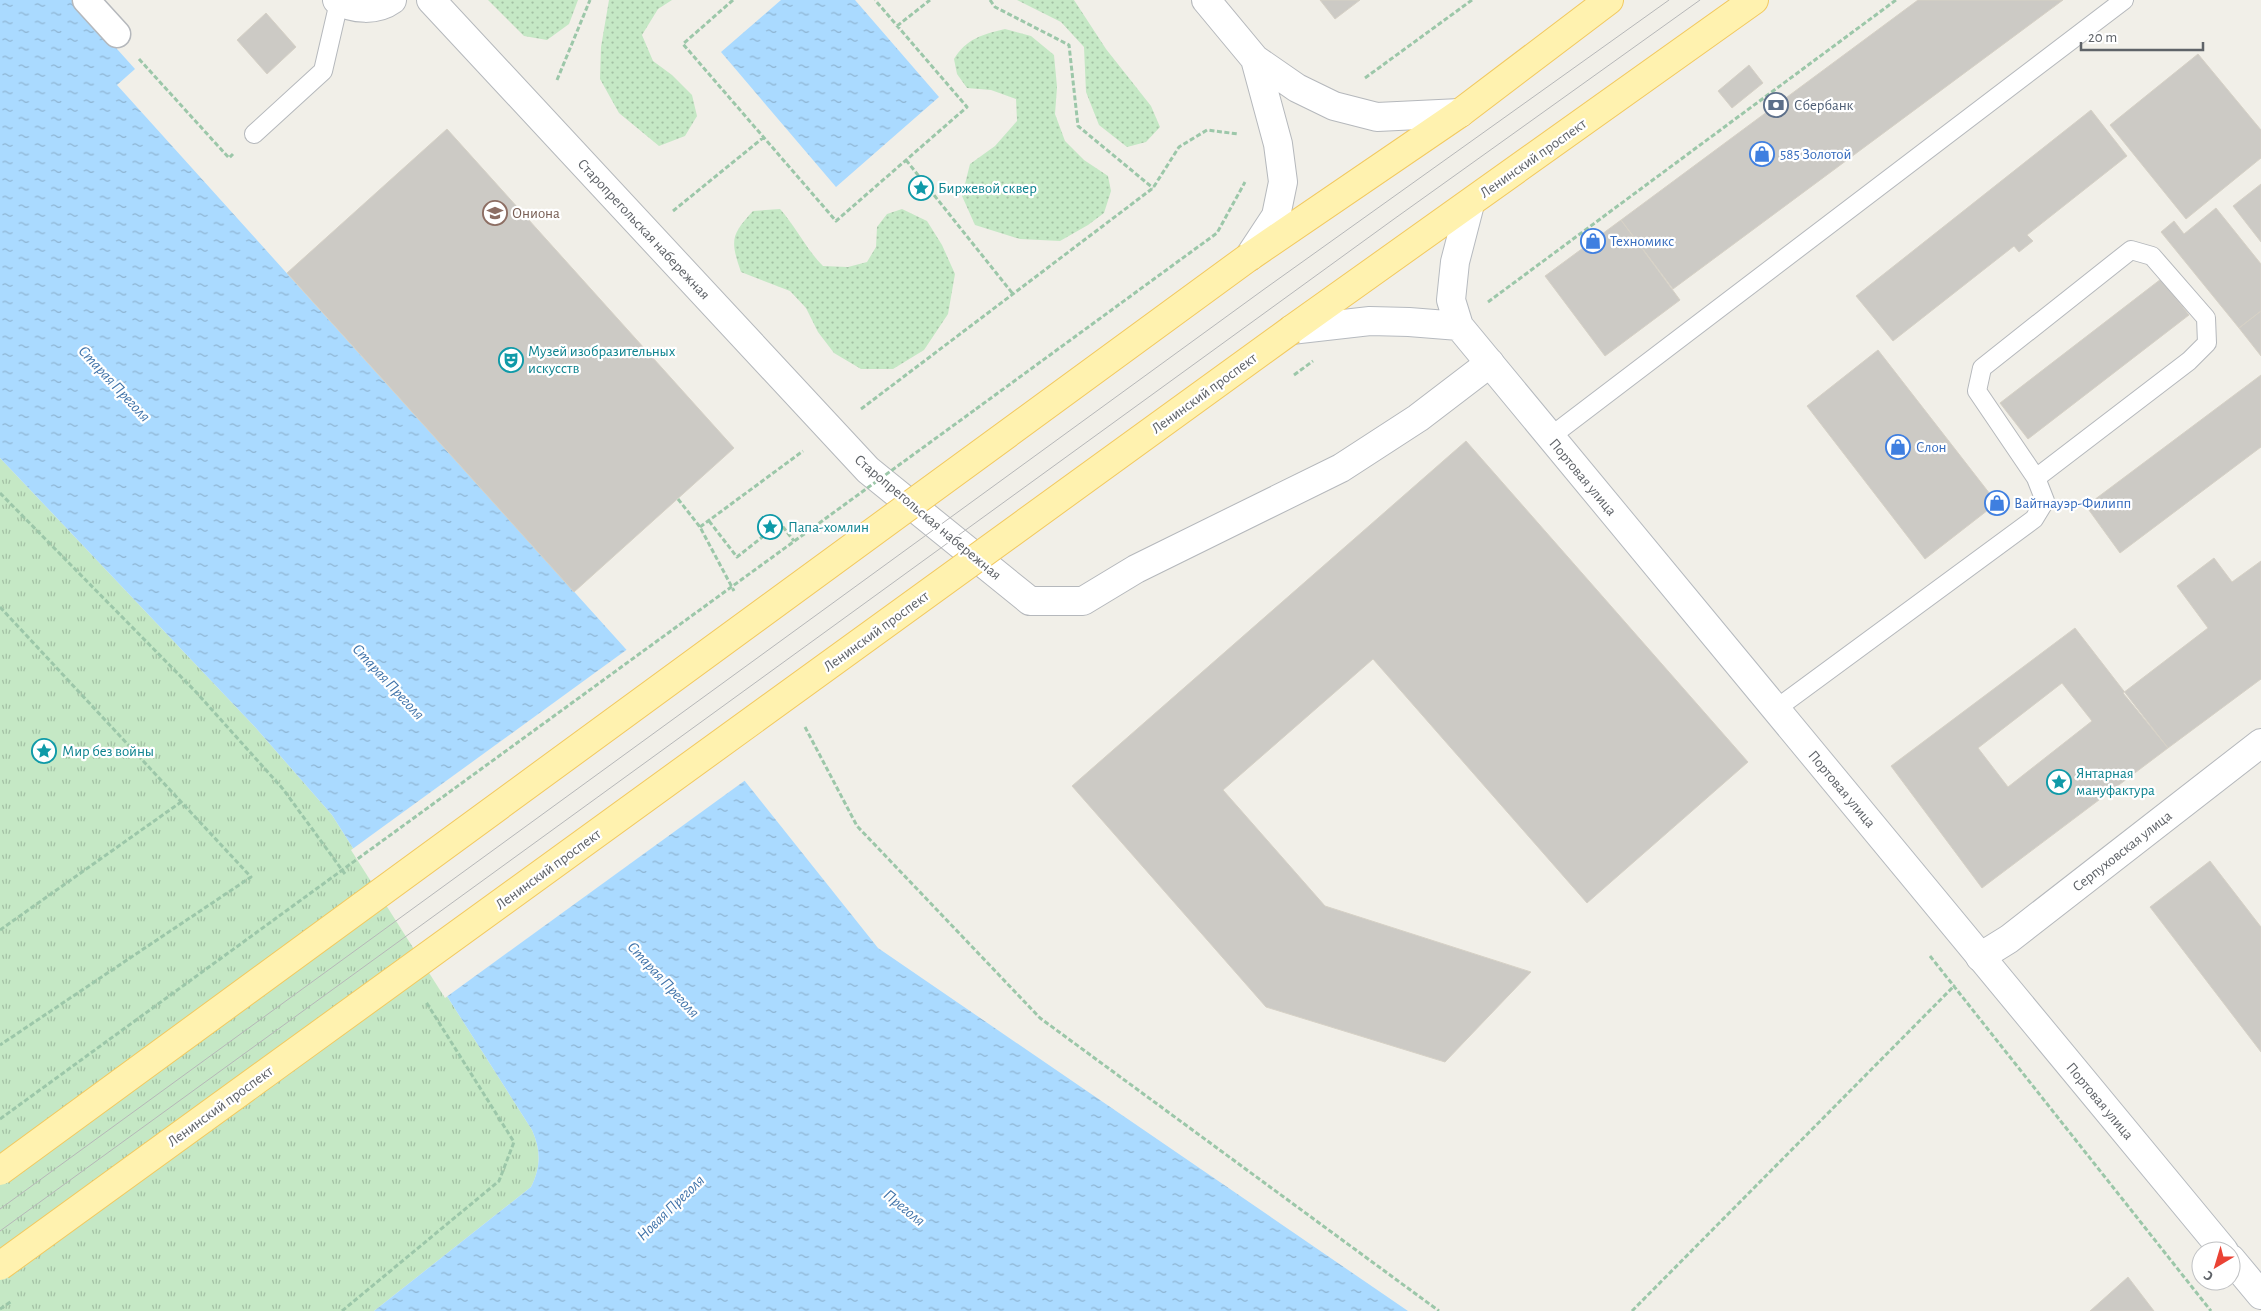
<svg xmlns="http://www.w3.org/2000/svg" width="2261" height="1311" font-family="'Alegreya Sans',sans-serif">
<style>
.grass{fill:url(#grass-dots)}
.park{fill:url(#park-tufts)}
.water{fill:url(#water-ripples)}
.pier{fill:#f1efe8}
.building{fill:#cccac5;stroke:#d6d1c6;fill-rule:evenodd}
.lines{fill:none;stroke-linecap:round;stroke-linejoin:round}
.service-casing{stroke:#b5b8bc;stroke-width:20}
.pedestrian-casing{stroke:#b5b8bc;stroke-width:29}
.tertiary-casing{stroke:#b5b8bc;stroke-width:30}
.secondary-casing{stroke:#b6babf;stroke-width:30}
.primary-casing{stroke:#f2c960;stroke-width:30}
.path{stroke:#9cc7a9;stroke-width:3;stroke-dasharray:5 2.5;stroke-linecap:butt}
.service{stroke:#fff;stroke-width:18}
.pedestrian{stroke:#fff;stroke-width:26}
.tertiary{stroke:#fff;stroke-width:28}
.secondary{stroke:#fff;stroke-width:28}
.primary{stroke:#fff2af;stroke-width:28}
.tram{stroke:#b6b7b8;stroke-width:1}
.primary-bridge-casing{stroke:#f2c960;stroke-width:30;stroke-linecap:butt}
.path-bridge{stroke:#9cc7a9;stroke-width:3;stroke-dasharray:5 2.5;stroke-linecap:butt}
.primary-bridge{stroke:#fff2af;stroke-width:28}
.labels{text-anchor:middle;stroke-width:4.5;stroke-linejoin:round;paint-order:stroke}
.service-label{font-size:15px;fill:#4e5e75;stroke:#fff;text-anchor:start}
.shop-label{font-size:15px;fill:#366cbe;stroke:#fff;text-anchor:start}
.street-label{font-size:15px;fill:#5f6368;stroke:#fff}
.culture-label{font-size:15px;fill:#0d838f;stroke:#fff;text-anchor:start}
.education-label{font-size:15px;fill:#785e54;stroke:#fff;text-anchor:start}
.water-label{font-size:16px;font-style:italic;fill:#4174aa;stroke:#fff}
</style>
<defs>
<pattern id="grass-dots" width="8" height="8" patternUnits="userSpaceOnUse" patternTransform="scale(1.25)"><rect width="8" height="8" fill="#c5e8c5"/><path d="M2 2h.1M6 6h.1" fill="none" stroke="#a3c0a4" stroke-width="1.8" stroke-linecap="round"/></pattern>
<pattern id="park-tufts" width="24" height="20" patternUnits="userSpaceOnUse" patternTransform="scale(1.25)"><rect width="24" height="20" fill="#c5e8c5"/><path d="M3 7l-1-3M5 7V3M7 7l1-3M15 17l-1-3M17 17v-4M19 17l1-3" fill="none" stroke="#a3c0a4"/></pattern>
<pattern id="water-ripples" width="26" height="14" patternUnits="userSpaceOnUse" patternTransform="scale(1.25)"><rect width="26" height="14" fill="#aadaff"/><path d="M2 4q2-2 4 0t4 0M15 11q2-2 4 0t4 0" fill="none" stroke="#8eb4d2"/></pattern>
</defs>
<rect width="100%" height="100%" fill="#f1efe8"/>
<path class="grass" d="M488 0H578L569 24 547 40 524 36Z
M609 0H672L658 9 642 35 653 61 672 75 692 95 697 116 685 136 659 146 619 113 600 79 601 47Z
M1017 0H1074L1106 49 1151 106 1160 127 1146 142 1127 147 1099 125 1086 92 1084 47 1061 22Z
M1005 29 1031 36 1054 55 1057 87 1055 114 1065 141 1084 160 1108 176 1111 191 1104 213 1088 225 1060 241 1020 239 975 225 962 196 970 164 995 146 1017 121 1016 99 991 90 967 88 957 74 954 59C966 39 983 34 1005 29Z
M780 209C796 227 806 249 823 266L848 267 867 262 876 247 877 227 887 214 902 209 927 221 942 245 955 274 948 314 924 350 893 369H861L834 353 818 332 806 308 790 291 741 272C730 240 731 235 753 211Z"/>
<path class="park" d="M0 458 255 727 332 815 532 1130C541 1150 541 1167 531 1187L374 1311H0Z"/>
<path class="water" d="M0 0H73L135 69 117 85 744 780 878 948 1408 1311H374L531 1187C541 1167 541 1150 532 1130L332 815 255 727 0 458Z
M781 0H855L939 97 836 187 721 52Z"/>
<path class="pier" d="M629 648 747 779 445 998 351 850Z"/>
<path class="building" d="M1320 0H1360L1335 19Z
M1918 0H2063L1673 289 1621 220Z
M266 13 296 47 267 74 237 40Z
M2198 54 2261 130V158L2186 219 2110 125Z
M1749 65 1763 83 1732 108 1718 91Z
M2091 110 2127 156 2027 235 2033 241 2019 252 2014 246 1893 341 1856 296Z
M447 129 734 448 574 592 287 273Z
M2261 184V242L2233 206Z
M2216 208 2261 264V311L2239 328 2161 232 2174 221 2184 234Z
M1621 220 1680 300 1605 356 1545 276Z
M2161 279 2189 315 2028 439 2000 403Z
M2261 311V356L2239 328Z
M1878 350 1997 503 1925 559 1807 406Z
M2261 375V447L2120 553 2086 506Z
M1466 441 1748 762 1587 903 1373 659 1223 790 1325 906 1531 972 1445 1062 1266 1007 1072 786Z
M2214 558 2232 582 2261 561V679L2168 748 2123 693 2208 628 2177 586Z
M2075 628 2168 748 1982 888 1891 766ZM2062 683 2092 721 2008 787 1978 748Z
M2210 861 2261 927V1052L2150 907Z
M2128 1277 2154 1311H2090Z"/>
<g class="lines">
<defs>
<path id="service" d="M254 134 323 71 339 2
M1550 437 2124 0
M1776 709 2034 519 2045 501 2036 478 1977 391 1982 368 2131 250 2152 256 2206 318 2207 343 2189 361 2036 478"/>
<path id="pedestrian" d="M86 0 117 34"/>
<path id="tertiary" d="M337 0C353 10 377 11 392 0
M431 0 868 470 1030 601H1083L1136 569 1341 468 1418 418 1490 363
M1206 0 1255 59 1297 88 1334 106 1377 117 1460 113
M1249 257 1276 216 1283 182 1278 144 1255 59
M1980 957 2009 939 2261 743"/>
<path id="secondary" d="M1470 204 1455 262 1451 300 1459 326 2224 1251
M1291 330 1370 321 1409 322 1459 326
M2231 1259 2261 1295"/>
<path id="primary" d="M1249 257 1460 113 1609 0
M1291 330 1754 0"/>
</defs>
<use href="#service" class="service-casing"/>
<use href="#pedestrian" class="pedestrian-casing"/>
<use href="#tertiary" class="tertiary-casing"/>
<use href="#secondary" class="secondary-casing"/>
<use href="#primary" class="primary-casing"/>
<path class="path" d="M733 0 683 44 836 221 967 107 875 0
M990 0 995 7 1069 45 1078 126 1153 188
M897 26 930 0
M139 59 229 158 233 154
M1365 78 1472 0
M557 80 590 0
M906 160 1013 294
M673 211 764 137
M1488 302 1896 0
M861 409 1153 188 1179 147 1207 130 1238 134
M976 409 1217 233 1245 182
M0 493 196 692 283 789 345 874
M678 499 700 527 734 591
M709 521 737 557 780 523 794 541
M700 527 803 451
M0 607 251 877 0 1045
M805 727 857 826 1040 1018 1439 1311
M0 930 181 802
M1930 956 2211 1311
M342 1311 499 1181 514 1142 426 1002
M1632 1311 1955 985"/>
<use href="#service" class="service"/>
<use href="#pedestrian" class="pedestrian"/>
<use href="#tertiary" class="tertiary"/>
<use href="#secondary" class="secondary"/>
<use href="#primary" class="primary"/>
<path class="tram" d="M0 1209 1263 290 1669 0
M0 1231 1394 219 1700 0"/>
<defs>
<path id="primary-bridge" d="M0 1171 1249 257
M0 1266 1291 330"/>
</defs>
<use href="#primary-bridge" class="primary-bridge-casing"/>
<path class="path-bridge" d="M1294 375 1313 361
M0 1119 976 409
M0 1309 12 1301"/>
<use href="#primary-bridge" class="primary-bridge"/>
</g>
<defs>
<symbol id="bank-ring" viewBox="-11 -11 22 22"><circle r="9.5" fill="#fff" stroke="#5c6f8a" stroke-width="1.5"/><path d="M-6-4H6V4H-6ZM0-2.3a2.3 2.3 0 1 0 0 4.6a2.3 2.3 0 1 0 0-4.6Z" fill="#5c6f8a"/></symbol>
<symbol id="shop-ring" viewBox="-11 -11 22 22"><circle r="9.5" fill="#fff" stroke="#3f7fe0" stroke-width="1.5"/><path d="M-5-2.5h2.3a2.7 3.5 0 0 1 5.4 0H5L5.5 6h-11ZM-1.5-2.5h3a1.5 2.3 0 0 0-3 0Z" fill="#3f7fe0"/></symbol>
<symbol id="sight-ring" viewBox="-11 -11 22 22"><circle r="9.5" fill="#fff" stroke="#0f9aa8" stroke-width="1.5"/><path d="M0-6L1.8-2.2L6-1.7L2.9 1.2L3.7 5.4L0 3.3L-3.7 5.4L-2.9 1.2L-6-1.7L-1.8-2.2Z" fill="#0f9aa8"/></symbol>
<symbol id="school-ring" viewBox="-11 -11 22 22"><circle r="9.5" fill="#fff" stroke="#8d6e63" stroke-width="1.5"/><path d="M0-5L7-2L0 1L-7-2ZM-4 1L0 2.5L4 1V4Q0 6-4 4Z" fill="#8d6e63"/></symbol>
<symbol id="theatre-ring" viewBox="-11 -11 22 22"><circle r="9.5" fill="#fff" stroke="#0f9aa8" stroke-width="1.5"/><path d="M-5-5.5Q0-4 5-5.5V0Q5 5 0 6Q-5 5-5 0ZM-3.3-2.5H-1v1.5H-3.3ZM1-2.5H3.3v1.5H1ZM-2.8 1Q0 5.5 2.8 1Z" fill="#0f9aa8"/></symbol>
</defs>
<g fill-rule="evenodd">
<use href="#bank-ring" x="1762" y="91" width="28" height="28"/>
<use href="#shop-ring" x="1748" y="140" width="28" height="28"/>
<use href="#sight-ring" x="907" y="174" width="28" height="28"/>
<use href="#school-ring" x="481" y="199" width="28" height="28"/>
<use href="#shop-ring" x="1579" y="227" width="28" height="28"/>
<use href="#theatre-ring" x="497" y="346" width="28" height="28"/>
<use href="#shop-ring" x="1884" y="433" width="28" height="28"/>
<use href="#shop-ring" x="1983" y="489" width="28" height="28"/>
<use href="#sight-ring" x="756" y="513" width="28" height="28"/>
<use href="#sight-ring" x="30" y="737" width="28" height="28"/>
<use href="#sight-ring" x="2045" y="768" width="28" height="28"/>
</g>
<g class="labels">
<g class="service-label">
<text x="1794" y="110">Сбербанк</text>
</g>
<g class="shop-label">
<text x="1780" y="159">585 Золотой</text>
<text x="1610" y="246">Техномикс</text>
<text x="1916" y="452">Слон</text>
<text x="2014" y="508">Вайтнауэр-Филипп</text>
</g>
<g class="street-label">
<text transform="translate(1533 158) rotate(-35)" y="5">Ленинский проспект</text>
<text transform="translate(644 229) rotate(47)" y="5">Старопрегольская набережная</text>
<text transform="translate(1204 393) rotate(-36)" y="5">Ленинский проспект</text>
<text transform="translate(1583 477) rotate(50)" y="5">Портовая улица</text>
<text transform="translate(928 517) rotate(40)" y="5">Старопрегольская набережная</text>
<text transform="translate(876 631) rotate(-36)" y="5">Ленинский проспект</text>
<text transform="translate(1842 789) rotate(50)" y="5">Портовая улица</text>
<text transform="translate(2122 851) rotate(-38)" y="5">Серпуховская улица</text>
<text transform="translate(548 869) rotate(-36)" y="5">Ленинский проспект</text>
<text transform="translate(2100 1101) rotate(50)" y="5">Портовая улица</text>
<text transform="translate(220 1106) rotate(-36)" y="5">Ленинский проспект</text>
</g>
<g class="culture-label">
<text x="938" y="193">Биржевой сквер</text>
<text x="528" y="356">Музей изобразительных<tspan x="528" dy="17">искусств</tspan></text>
<text x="788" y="532">Папа-хомлин</text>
<text x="62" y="756">Мир без войны</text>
<text x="2076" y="778">Янтарная<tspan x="2076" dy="17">мануфактура</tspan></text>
</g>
<g class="education-label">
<text x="512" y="218">Ониона</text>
</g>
<g class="water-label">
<text transform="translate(115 383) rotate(47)" y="6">Старая Преголя</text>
<text transform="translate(389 681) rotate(47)" y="6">Старая Преголя</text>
<text transform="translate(664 979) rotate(47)" y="6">Старая Преголя</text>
<text transform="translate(670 1207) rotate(-44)" y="6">Новая Преголя</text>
<text transform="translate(905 1207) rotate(39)" y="6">Преголя</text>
</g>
</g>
<g transform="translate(2216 1266) rotate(218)"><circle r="24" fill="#ffffff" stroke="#bfc1c3"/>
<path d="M0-4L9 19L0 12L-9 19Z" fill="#ea4335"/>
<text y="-8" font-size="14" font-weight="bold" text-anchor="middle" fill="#5f6368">С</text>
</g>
<path d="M2081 42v8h122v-8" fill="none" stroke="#5f6368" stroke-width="2.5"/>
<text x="2088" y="42" font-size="15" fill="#5f6368" stroke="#ffffff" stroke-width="4" paint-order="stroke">20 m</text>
</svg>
